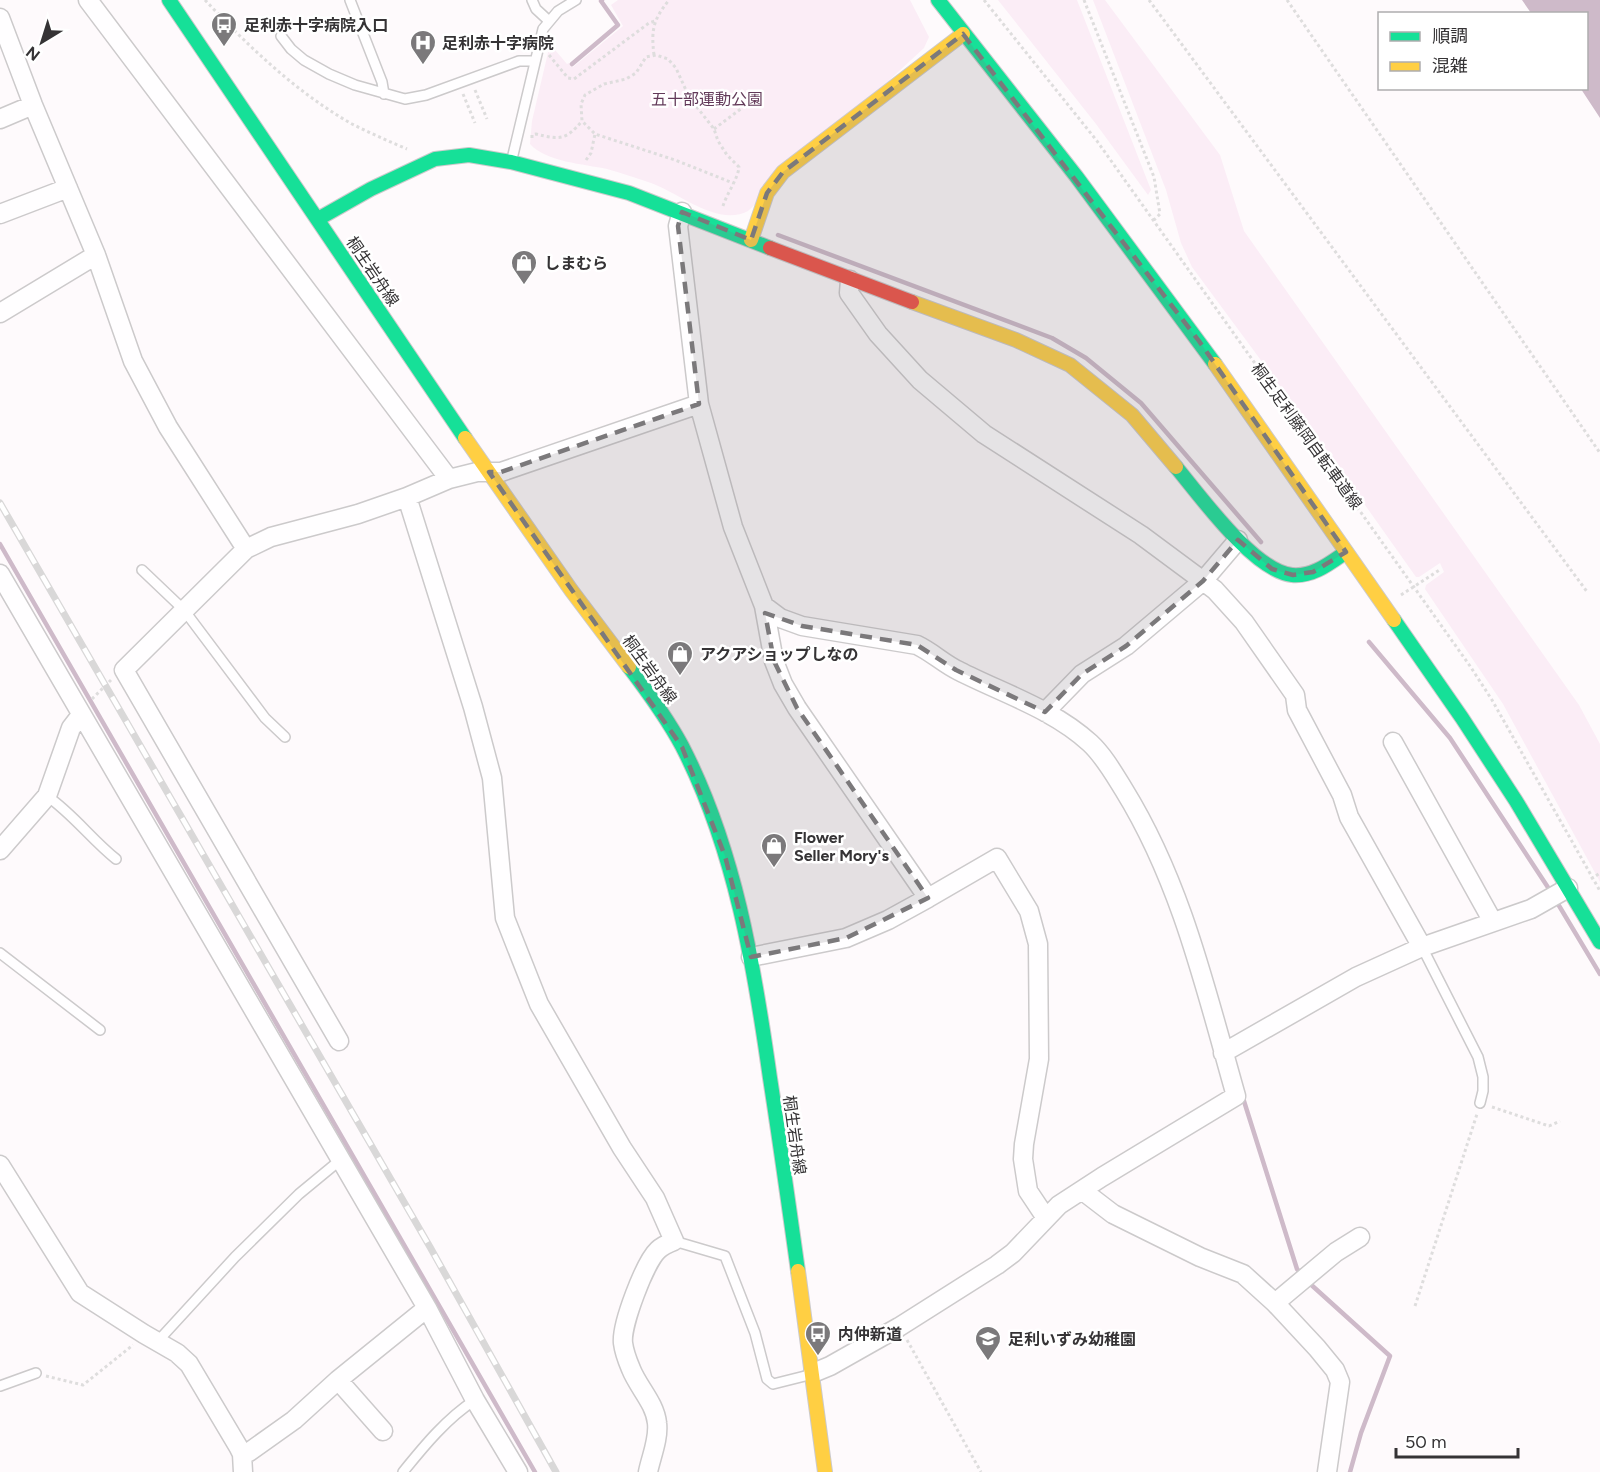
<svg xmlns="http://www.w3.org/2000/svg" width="1600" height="1472" font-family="Figtree,'Noto Sans JP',sans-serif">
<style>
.green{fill:#fbedf6}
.water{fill:#cebac9}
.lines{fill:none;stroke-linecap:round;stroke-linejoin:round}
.stream{stroke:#cebac9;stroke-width:4.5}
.lane-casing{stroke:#cccacb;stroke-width:12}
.street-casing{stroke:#cccacb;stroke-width:21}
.fast-casing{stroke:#cccacb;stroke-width:16}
.slow-casing{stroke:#cccacb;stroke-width:16}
.jam-casing{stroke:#cccacb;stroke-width:16}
.path{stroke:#dedddd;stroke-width:3;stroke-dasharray:3 3;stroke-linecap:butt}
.lane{stroke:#fffeff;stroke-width:9}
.street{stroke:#fffeff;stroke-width:18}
.fast{stroke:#16e098;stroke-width:14}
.slow{stroke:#ffcf43;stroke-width:14}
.jam{stroke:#f24e42;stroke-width:14}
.rail-casing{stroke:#d9d8d8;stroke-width:7}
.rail{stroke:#fff;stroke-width:4.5;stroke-dasharray:14;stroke-linecap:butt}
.marked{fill:#7b797b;fill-opacity:0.2;stroke:#7b797b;stroke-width:4.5;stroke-dasharray:12 8;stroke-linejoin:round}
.labels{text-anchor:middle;stroke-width:5;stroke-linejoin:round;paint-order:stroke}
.poi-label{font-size:16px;font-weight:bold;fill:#353335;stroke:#fff;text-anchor:start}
.park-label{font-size:16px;fill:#623a59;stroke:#fff}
.street-label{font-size:16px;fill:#353335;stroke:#fff}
</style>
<rect width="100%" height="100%" fill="#fefafc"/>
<path class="green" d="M618 0H910L929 37 924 48 748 211C718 227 679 193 651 183 636 178 622 173 607 169 584 164 546 162 530 144L532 121 550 44 567 64 569 63 573 67 623 26 611 5Z
M998 0H1077L1151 190 1148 195 1096 124Z
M1093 0H1105L1220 155 1244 231 1579 705 1600 744V882L1503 704 1425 589 1426 585 1444 572 1440 563 1419 577H1416L1297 409 1192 267 1181 243 1166 190Z"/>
<path class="water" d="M1522 0H1600V118L1581 89 1586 88V14L1531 13Z"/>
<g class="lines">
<path class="stream" d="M572 64 618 25 601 1 602 0
M778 235 1052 338 1086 358 1141 403 1261 542
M0 544 535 1472
M1369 642 1450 738 1551 892
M1555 899 1600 974
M1243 1098 1297 1269 1302 1275
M1307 1281 1390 1356 1361 1433 1350 1472"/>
<defs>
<path id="lane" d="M350 0 382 82 384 94
M532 0 536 9 549 21
M281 36 291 49 304 60 329 74 355 85 405 99 426 95 519 61H535
M512 159 543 29 558 11 576 0
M142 570 184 610 265 718 285 737
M47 796C73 814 92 840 116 859
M1422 947 1478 1057 1483 1077V1091L1480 1103
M0 953 100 1030
M674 1241 725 1256 755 1333 767 1379 773 1384 809 1375
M158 1341 235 1257 299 1194 339 1161
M0 1386 36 1373
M403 1472C424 1446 447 1418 475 1400"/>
<path id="street" d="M88 0 449 479
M0 18 33 105 96 255 133 361 168 427 246 549
M0 119 33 105
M682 212 678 226 699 404 733 527 764 606 774 661 783 684 797 708 928 898
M0 214 68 188
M850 280 849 293 878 334 920 380 984 434 1141 535 1203 581 1126 646 1082 674 1045 712
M0 313 96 255
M407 497 473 707 492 778 505 918 539 1004 622 1148 655 1198 674 1241C669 1243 662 1246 658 1250 645 1262 621 1325 623 1343 624 1351 628 1362 631 1369 638 1387 655 1403 657 1423 659 1439 651 1457 648 1472
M1238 540 1203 581 1215 590 1244 622 1295 695 1297 710 1342 795 1349 817 1422 947
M0 574 427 1308 475 1400 518 1472
M764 606 780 618 802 626 917 645C932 652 944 664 959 671 1002 693 1053 709 1090 743 1104 756 1114 774 1124 790 1182 884 1206 991 1236 1096L1102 1177 1059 1205 1013 1253 997 1265 899 1327 830 1366 813 1373
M1393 742 1493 922
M0 850 47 796 71 728 81 715
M751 957 846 938 888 920 928 898 997 858 1029 911 1038 944 1039 1059 1024 1144 1023 1159 1028 1191 1046 1218
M339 1041 124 670 246 549 271 537 358 514 407 497 449 479 477 472H501L699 404
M1223 1053 1356 977 1422 947 1531 909 1568 888
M0 1165 80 1293 144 1334 177 1353 189 1364 239 1448 242 1454 243 1472
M1083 1191 1113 1214 1200 1257 1243 1274 1275 1303 1317 1348 1335 1370 1340 1382 1327 1472
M1275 1303 1336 1252 1360 1237
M338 1380 383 1431
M242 1454 249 1452 294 1420 338 1380 427 1308"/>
<path id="fast" d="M169 0 465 438
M938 0 1076 176 1215 364
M318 219 371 189 435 159 469 155 511 162 629 193 770 248
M1176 467C1201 497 1254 571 1292 575 1313 577 1330 563 1346 552
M1394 620 1462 718 1516 801 1600 942
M629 667C648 692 667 718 682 746 735 849 754 965 770 1078 780 1142 789 1207 798 1271"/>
<path id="slow" d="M751 240 767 193 783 172 963 34
M912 302 1016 340 1070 365 1132 415 1176 467
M1215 364 1394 620
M465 438 571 590 629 667
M798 1271 825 1472"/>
<path id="jam" d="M770 248 912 302"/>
</defs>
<use href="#lane" class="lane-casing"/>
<use href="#street" class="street-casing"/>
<use href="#fast" class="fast-casing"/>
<use href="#slow" class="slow-casing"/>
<use href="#jam" class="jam-casing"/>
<path class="path" d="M205 0C249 47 296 92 352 124 370 133 388 141 407 149
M984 0 1097 141 1470 666 1492 700 1600 891
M1084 0 1154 177 1160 214 1154 220
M1149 0 1588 593
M1287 0 1600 453
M549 55 568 78 574 79 649 23 655 21
M654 55C651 30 653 20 669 0
M475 90 487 119
M463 94 475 123
M714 129 742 108
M532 138V135L536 134C560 140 566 140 582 121
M586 160 591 153 595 134
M723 206C727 193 738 179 739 167L727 155 718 141 714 129 689 97 676 68 668 59 656 55 646 57 636 73 626 79 604 84 585 95 581 104 582 121 595 134 675 160 733 183
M1401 595 1441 569
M92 699 111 680
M1591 879 1600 873
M1492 1107 1549 1126 1560 1121
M1415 1306 1477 1114
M907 1340 981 1472
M46 1376 83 1385 133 1345"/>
<use href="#lane" class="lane"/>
<use href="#street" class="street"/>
<use href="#fast" class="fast"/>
<use href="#slow" class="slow"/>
<use href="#jam" class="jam"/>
<defs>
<path id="rail" d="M0 503 430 1247 556 1472"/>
</defs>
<use href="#rail" class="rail-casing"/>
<use href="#rail" class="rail"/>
</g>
<path class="marked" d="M963 34 1199 341 1346 552 1313 572 1293 575 1272 569 1238 540 1203 581 1126 646 1082 674 1045 712 956 670 917 645 802 626 765 613 774 661 797 708 928 898 846 938 751 957 725 856 682 747 489 472H501L699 404 678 226 682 212 751 240 767 193 783 172Z"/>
<defs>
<symbol id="bus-pin" viewBox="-11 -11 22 30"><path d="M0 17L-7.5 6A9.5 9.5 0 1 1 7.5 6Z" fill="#7b797b" stroke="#fff"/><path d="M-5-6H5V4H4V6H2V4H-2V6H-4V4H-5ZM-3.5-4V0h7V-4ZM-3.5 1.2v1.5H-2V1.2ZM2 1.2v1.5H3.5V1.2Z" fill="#fff"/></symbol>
<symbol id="hospital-pin" viewBox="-11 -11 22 30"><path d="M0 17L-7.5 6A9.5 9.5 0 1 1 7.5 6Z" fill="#7b797b" stroke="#fff"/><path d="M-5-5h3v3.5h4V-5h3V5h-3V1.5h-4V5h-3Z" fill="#fff"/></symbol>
<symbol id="shop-pin" viewBox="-11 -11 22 30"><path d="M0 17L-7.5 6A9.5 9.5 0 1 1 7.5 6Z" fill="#7b797b" stroke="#fff"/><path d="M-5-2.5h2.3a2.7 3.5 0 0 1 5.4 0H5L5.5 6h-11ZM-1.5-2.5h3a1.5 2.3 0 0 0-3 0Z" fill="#fff"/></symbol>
<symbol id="school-pin" viewBox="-11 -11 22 30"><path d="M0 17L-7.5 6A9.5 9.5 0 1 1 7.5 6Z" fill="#7b797b" stroke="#fff"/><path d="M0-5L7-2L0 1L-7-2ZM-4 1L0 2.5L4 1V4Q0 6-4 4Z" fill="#fff"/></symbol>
</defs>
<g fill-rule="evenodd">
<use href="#bus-pin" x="209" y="10" width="30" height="40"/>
<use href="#hospital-pin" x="408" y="28" width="30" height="40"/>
<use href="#shop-pin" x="509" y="248" width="30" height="40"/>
<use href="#shop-pin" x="665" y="639" width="30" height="40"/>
<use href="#shop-pin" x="759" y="831" width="30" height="40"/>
<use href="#bus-pin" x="803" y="1319" width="30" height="40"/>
<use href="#school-pin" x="973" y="1324" width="30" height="40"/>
</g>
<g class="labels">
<g class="poi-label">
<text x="244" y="31">足利赤十字病院入口</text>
<text x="442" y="49">足利赤十字病院</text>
<text x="544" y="269">しまむら</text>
<text x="700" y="660">アクアショップしなの</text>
<text x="794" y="843">Flower<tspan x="794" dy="18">Seller Mory's</tspan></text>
<text x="838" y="1340">内仲新道</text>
<text x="1008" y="1345">足利いずみ幼稚園</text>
</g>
<g class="park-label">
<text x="707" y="105">五十部運動公園</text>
</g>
<g class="street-label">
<text transform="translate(373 271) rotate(56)" y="6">桐生岩舟線</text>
<text transform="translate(1307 436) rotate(54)" y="6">桐生足利藤岡自転車道線</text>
<text transform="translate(650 669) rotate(54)" y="6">桐生岩舟線</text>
<text transform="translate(795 1135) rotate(82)" y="6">桐生岩舟線</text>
</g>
</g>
<rect x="1378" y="12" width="210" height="78" fill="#ffffff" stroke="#aeadae" stroke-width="1.5"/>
<rect x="1390" y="32" width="30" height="9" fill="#16e098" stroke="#aeadae" stroke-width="1.5"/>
<text x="1432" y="42" font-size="18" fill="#353335">順調</text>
<rect x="1390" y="62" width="30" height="9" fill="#ffcf43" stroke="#aeadae" stroke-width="1.5"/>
<text x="1432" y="72" font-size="18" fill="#353335">混雑</text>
<g transform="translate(42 42) rotate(218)" stroke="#ffffff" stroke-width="4.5" paint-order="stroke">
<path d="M0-4.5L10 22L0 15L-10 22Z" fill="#353335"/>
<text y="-9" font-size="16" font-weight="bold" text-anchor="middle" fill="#353335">N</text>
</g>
<path d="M1396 1448v9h122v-9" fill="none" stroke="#353335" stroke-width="3"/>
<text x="1405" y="1448" font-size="18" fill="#353335" stroke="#ffffff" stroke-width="4.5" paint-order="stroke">50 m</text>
</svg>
